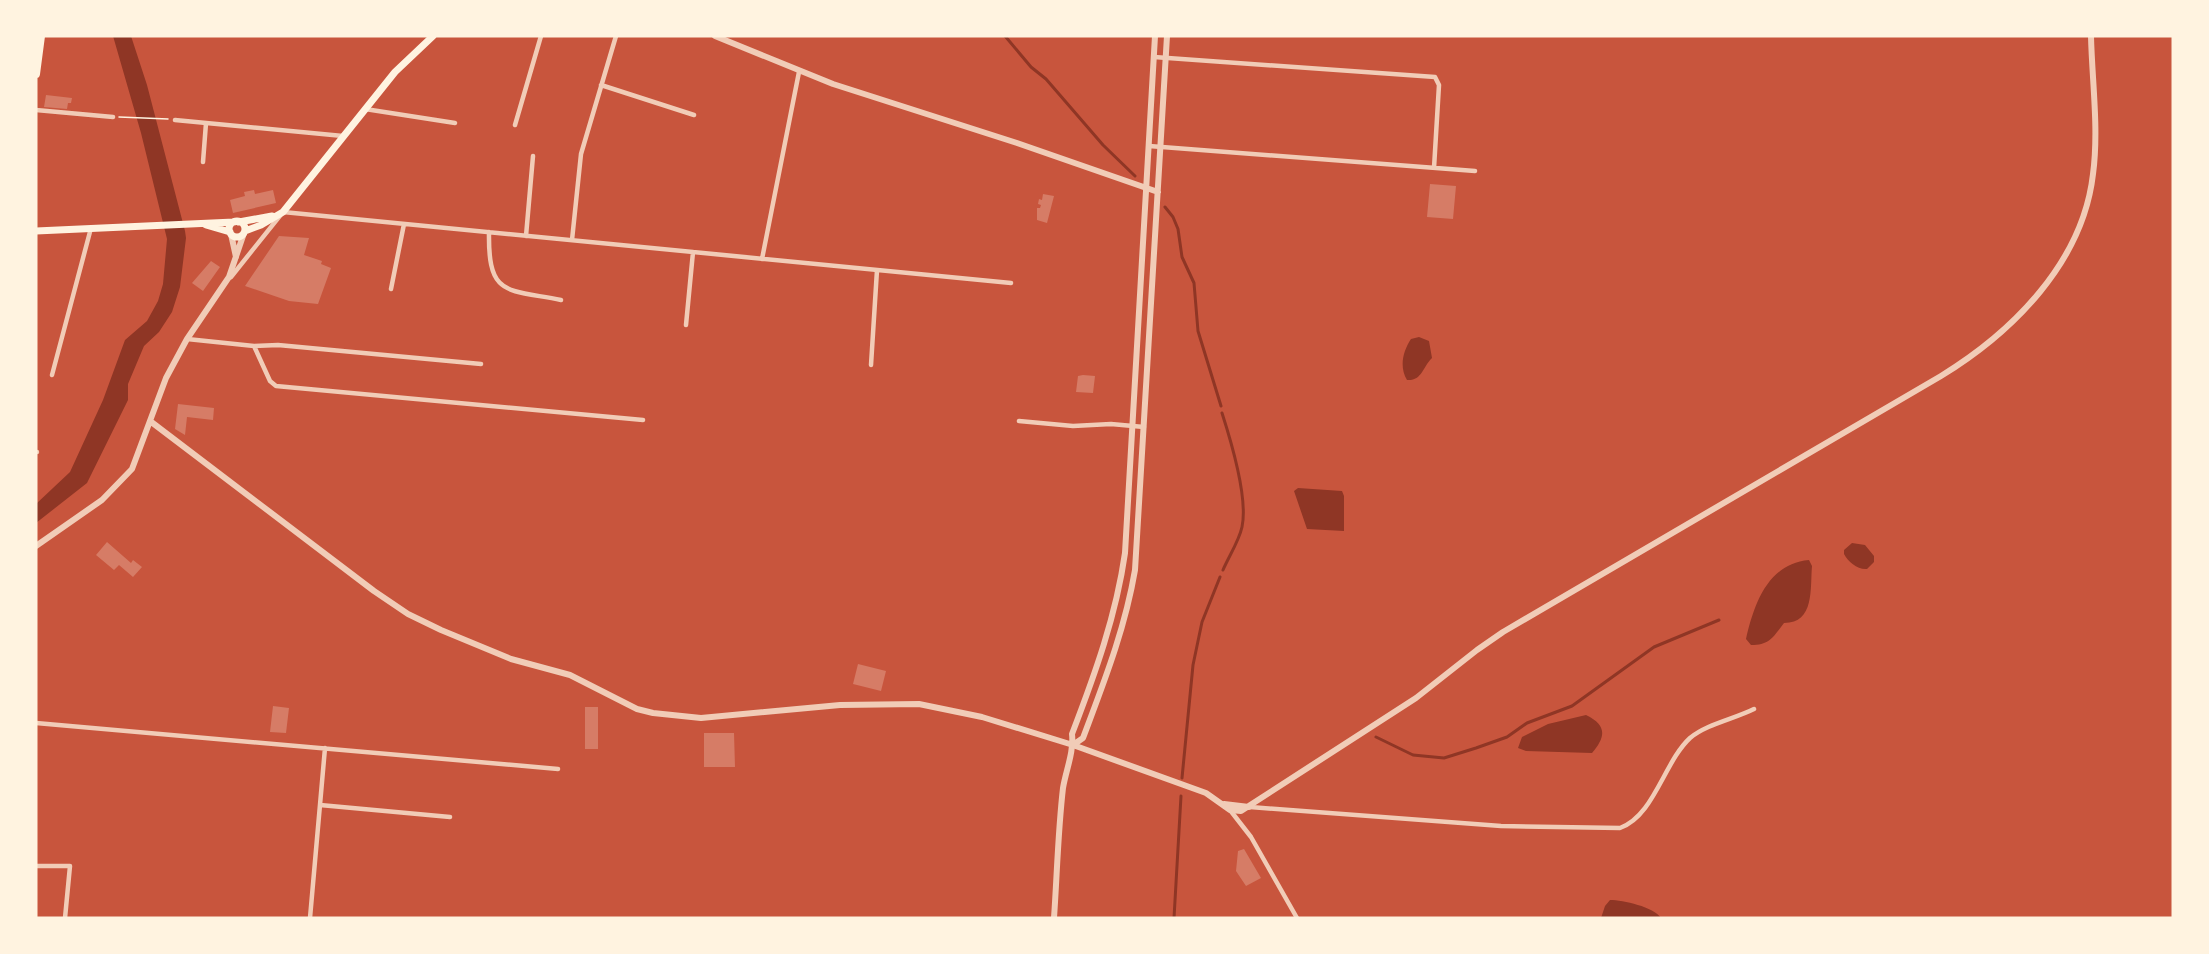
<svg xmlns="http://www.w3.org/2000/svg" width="2209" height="954" font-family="Ubuntu,sans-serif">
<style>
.water{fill:#8f3625}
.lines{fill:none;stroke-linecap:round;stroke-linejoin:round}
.stream{stroke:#8f3625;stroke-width:3}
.building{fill:#d67c66}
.path{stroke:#fff3e0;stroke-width:1.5}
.minor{stroke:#f1ccb7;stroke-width:4.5}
.tertiary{stroke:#f1ccb7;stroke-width:6}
.secondary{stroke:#fff3e0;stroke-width:7}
.primary{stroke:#fff3e0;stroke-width:8}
</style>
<rect width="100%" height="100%" fill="#c8553d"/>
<path class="water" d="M113 36H131L147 85 185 231 186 238 180 287 172 312 159 332 144 346 128 384V400L87 483 36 523V504L70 472 103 400 125 340 147 321 158 301 163 284 167 239 141 133Z
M1419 337 1429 341 1432 358C1422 368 1422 381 1407 380 1399 367 1403 351 1411 339Z
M1298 488 1342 491 1344 496V531L1307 529 1294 491Z
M1852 543 1865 545 1874 556V562L1867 569C1858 570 1848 562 1844 554V550Z
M1809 560 1812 566C1810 588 1815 623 1784 623 1773 637 1770 645 1751 645L1746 639C1754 605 1767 564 1809 560Z
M1586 715C1607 725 1606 737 1592 753L1526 751 1518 748 1522 737 1548 724Z
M1610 900C1623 900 1654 907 1661 918H1601L1605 906Z"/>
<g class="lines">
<path class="stream" d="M1005 36 1031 67 1046 79 1103 145 1135 176
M1165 207 1173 217 1178 229 1182 257 1194 283 1198 331 1221 406
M1222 413C1231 441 1248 499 1242 527 1239 541 1229 556 1223 570
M1376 737 1413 755 1444 758 1476 748 1507 737 1527 723 1572 706 1654 647 1719 620
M1182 778 1193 665 1202 622 1220 577
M1174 918 1181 796"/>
</g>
<path class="building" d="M46 95 72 98 71 103H68L67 109 44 107Z
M1430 184 1456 186 1453 219 1427 217Z
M254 190 255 194 273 190 276 203 233 213 230 200 245 196 244 192Z
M1043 194 1054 196 1047 223 1037 220V208H1040L1041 205 1038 204 1039 199 1042 200Z
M279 236 309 238 304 255 322 261 321 264 331 268 318 304 289 301 245 286Z
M211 261 220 267 203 291 192 283Z
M1083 375 1095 376 1093 393 1076 392 1078 376Z
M178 404 214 408 213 420 187 417 185 435 175 429Z
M107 542 131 563 133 560 142 567 133 577 119 565 114 570 96 555Z
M858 664 886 671 881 691 853 684Z
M273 706 289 708 286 733 270 732Z
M585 707H598V749H585Z
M704 733H734L735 767H704Z
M1244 849 1261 878 1246 886 1236 871 1238 851Z"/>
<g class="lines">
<path class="path" d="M119 117 168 119"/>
<path class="minor" d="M1154 57 1435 77 1439 85 1434 168
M601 85 694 115
M365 109 455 123
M36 110 113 117
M175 120 343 136
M515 125 541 36
M1149 146 1475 171
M203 162 206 123
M489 232C488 297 506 289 561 300
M526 236 533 156
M572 240 581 154 616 36
M762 259 799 72
M231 277 283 212 1011 283
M391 289 404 224
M686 325 693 252
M187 339 254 346 270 381 276 386 643 420
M254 346 278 345 481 364
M871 365 877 270
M52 375 91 228
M1019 421 1073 426 1111 424 1144 427
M36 452H37
M36 723 558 769
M320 805 450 817
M1250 807 1501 826 1620 828C1654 816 1664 762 1690 738 1707 724 1734 719 1754 709
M1230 810 1251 837 1297 918
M36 866H70L65 918
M310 918 325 748"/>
<path class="tertiary" d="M715 36 833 84 1017 143 1158 192
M231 234 236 257
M150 421 374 591 408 614 441 630 511 659 570 675 637 709 653 713 701 718 840 705 919 704 982 717 1073 745 1206 793 1230 810 1241 811 1416 698 1477 650 1503 632 1941 376C2013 332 2083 262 2093 174 2099 129 2092 81 2091 36
M36 546 102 500 132 469 166 378 187 339 229 277 244 233
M1073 745 1083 738C1104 682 1125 629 1135 570L1167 36
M1224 804 1249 807
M1054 918C1057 875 1058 831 1063 788 1066 770 1074 752 1072 734 1095 674 1116 616 1125 553L1155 36"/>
<path class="secondary" d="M229 229a8 8 0 1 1 16 0a8 8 0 1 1-16 0Z
M239 222 272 216
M206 225 230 232
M36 231 234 222
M245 231 261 225 283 212 395 72 433 36"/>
<path class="primary" d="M36 74 41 36"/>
</g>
<rect width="2209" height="954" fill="none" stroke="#fff3e0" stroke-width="75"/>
</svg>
